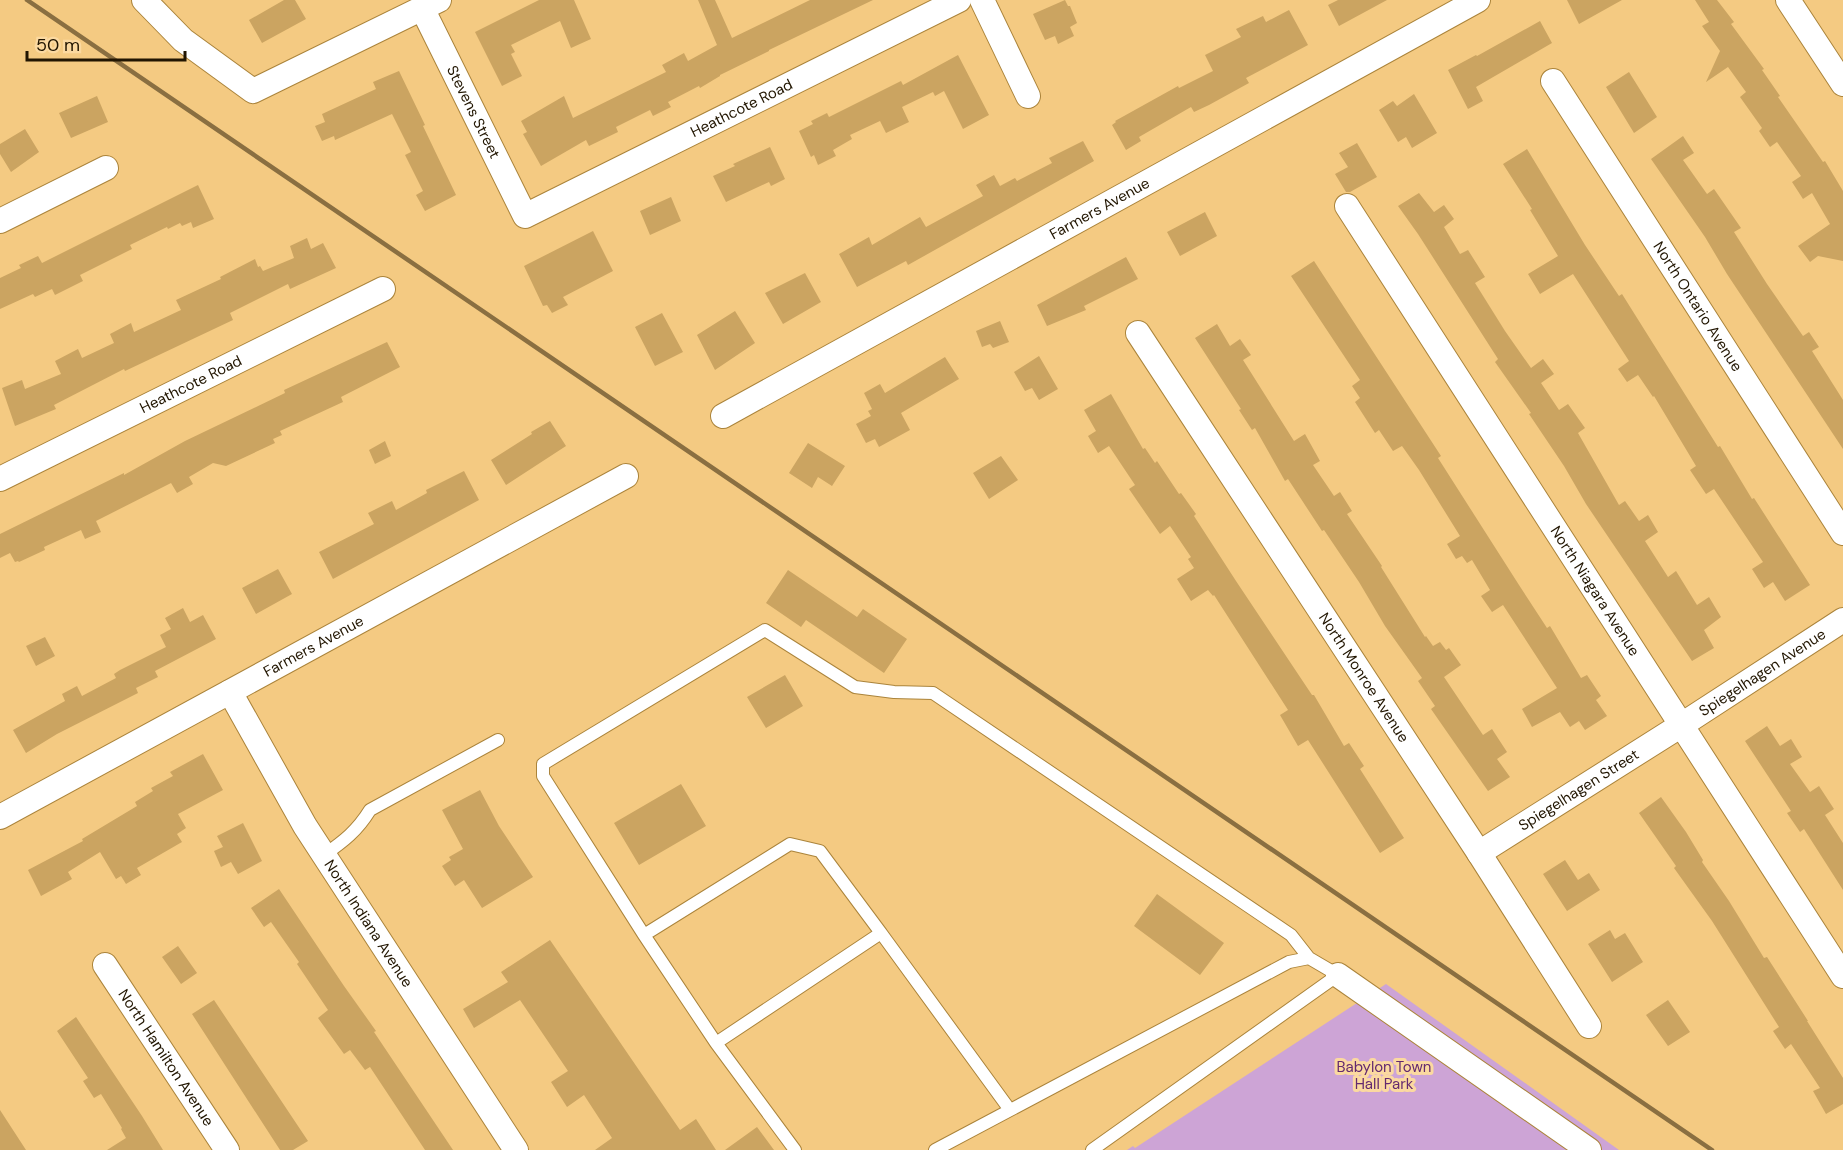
<svg xmlns="http://www.w3.org/2000/svg" width="1843" height="1150" font-family="'DM Sans',sans-serif">
<style>
.green{fill:#cda4d6}
.building{fill:#cba461}
.lines{fill:none;stroke-linecap:round;stroke-linejoin:round}
.lane-casing{stroke:#ab843b;stroke-width:14}
.street-casing{stroke:#ab843b;stroke-width:26}
.lane{stroke:#fff;stroke-width:12}
.street{stroke:#fff;stroke-width:24}
.rail{stroke:#8a6f41;stroke-width:4.5}
.labels{text-anchor:middle;stroke-width:6;stroke-linejoin:round;paint-order:stroke}
.street-label{font-size:15px;fill:#211501;stroke:#fbd9a0}
.park-label{font-size:15px;fill:#63296f;stroke:#fbd9a0}
</style>
<rect width="100%" height="100%" fill="#f4ca82"/>
<path class="green" d="M1386 984 1619 1150H1127L1133 1146 1135 1148Z"/>
<path class="building" d="M284 0H295L306 19 262 43 249 20Z
M539 0H574L591 39 571 48 560 21 511 45 515 52 511 54 522 76 502 86 475 32Z
M698 0H715L732 38 810 0H873L769 50V51L720 75V76L700 88 699 86 668 102 671 107 653 116 650 110 616 127 618 132 589 146 586 140 541 166 523 134 527 132 521 121 564 96 573 118 666 72 662 65 684 53 688 61 717 45Z
M1065 0 1068 6H1070L1077 23 1070 27 1074 36 1058 44 1055 36 1045 40 1033 14Z
M1338 0H1387L1339 26 1328 5Z
M1567 0H1622L1579 24Z
M1695 0H1717L1734 22 1731 24 1764 69 1762 70 1780 96 1778 97 1823 162 1825 161 1843 191V261L1818 256 1810 262 1798 246 1830 224 1812 193 1803 199 1792 182 1801 176 1777 142 1770 147 1759 131 1762 128 1740 97 1746 92 1728 67 1706 82 1720 51 1702 26 1709 22Z
M1289 10 1308 45 1246 78 1249 83 1209 105 1194 112 1191 107 1139 137 1141 141 1126 150 1112 125 1116 122 1115 121 1178 86 1179 88 1213 71 1205 55 1241 37 1236 29 1263 16 1266 22Z
M1540 21 1552 43 1476 87 1483 101 1468 109 1448 70 1476 55 1477 56Z
M958 55 989 115 963 129 944 91 935 96 933 92 902 107 909 122 886 133 880 121 850 135 852 139 833 150 836 156 818 165 814 155 811 157 799 131 813 124 811 121 827 113 829 117 901 81 903 85Z
M399 71 425 125 423 126 456 195 425 211 416 195 423 191 405 155 411 152 392 114 335 140 334 136 322 141 315 126 325 122 322 114 376 89 373 82Z
M1629 72 1657 117 1634 133 1606 87Z
M1414 94 1437 133 1412 148 1406 137 1398 142 1379 110 1393 101 1397 106Z
M97 96 108 122 71 138 59 113Z
M25 129 39 152 11 172 0 154V144Z
M1683 136 1694 153 1683 160 1707 194 1714 189 1741 228 1734 232 1767 284 1803 336 1809 332 1819 347 1812 351 1843 400V449L1727 274 1705 237 1651 159Z
M1083 141 1094 161 908 265 906 261 857 287 839 254 869 237 872 245 920 217 926 227 983 196 976 185 994 175 1000 186 1015 178 1017 181 1052 163 1049 158Z
M1357 143 1377 177 1350 192H1346L1335 174 1348 167 1339 153Z
M770 147 785 179 771 186 769 182 726 202 713 176 735 166 733 164Z
M1527 149 1585 245 1619 296 1622 294 1718 447 1720 446 1752 499 1754 498 1810 585 1785 601 1773 582 1764 588 1752 569 1763 562 1714 489 1706 494 1690 470 1696 466 1654 396 1653 397 1638 375 1627 382 1618 369 1629 361 1573 274 1540 294 1528 274 1558 256 1530 210 1532 209 1503 164Z
M198 185 214 219 193 228 191 222 182 226 180 223 168 229 167 227 130 245 132 249 80 275 83 281 55 295 52 289 35 297 33 294 0 309V278L21 268 19 265 38 256 42 263Z
M1419 193 1434 212 1444 205 1454 219 1444 227 1460 254 1468 250 1485 277 1475 283 1505 331 1531 368 1543 359 1554 374 1541 383 1559 410 1568 404 1585 428 1578 433 1619 505 1625 501 1639 521 1648 515 1658 532 1645 541 1668 577 1676 571 1697 605 1709 597 1721 617 1704 630 1714 648 1692 661 1586 504 1564 466 1529 414 1531 413 1495 362 1498 359 1418 234 1398 206Z
M671 197 681 221 650 235 640 211Z
M1205 212 1217 236 1180 256 1167 232Z
M593 231 613 271 563 297 568 305 552 313 547 305 543 306 524 266Z
M307 238 311 249 323 243 336 268 290 289 288 284 230 313 233 320 125 371 124 369 54 405 56 409 15 426 2 388 22 380 25 389 61 374 55 361 78 349 82 358 114 343 110 334 131 323 134 332 181 310 176 300 221 279 220 277 255 259 258 267 260 266 263 271 294 258 290 246Z
M1126 257 1138 279 1084 306 1086 310 1047 326 1037 305Z
M1314 261 1441 456 1438 458 1519 585 1547 628 1550 626 1581 678 1587 675 1601 696 1596 700 1607 716 1585 730 1579 721 1570 727 1560 712 1532 727 1522 709 1557 688 1503 605 1492 612 1481 596 1490 590 1472 560 1467 563 1462 556 1456 559 1447 544 1460 536 1419 470 1402 446 1393 451 1379 430 1375 433 1355 402 1360 398 1352 386 1360 380 1291 276Z
M805 273 821 302 783 324 765 293Z
M735 311 755 343 715 370 697 335Z
M662 313 683 352 655 366 635 327Z
M1000 321 1009 342 993 348 990 344 982 347 976 331Z
M1217 324 1230 346 1240 339 1251 355 1243 360 1294 441 1305 434 1320 461 1313 465 1334 496 1340 492 1352 511 1347 514 1382 566 1381 567 1425 637 1426 636 1433 646 1440 642 1446 650 1449 648 1461 665 1444 677 1483 735 1492 729 1507 752 1497 759 1510 777 1488 791 1431 709 1435 706 1418 681 1422 678 1385 626 1359 582 1324 530 1322 531 1288 479 1285 481 1255 428 1252 430 1239 410 1241 409 1195 338Z
M387 342 400 367 341 397 343 402 280 431 282 435 273 439 275 443 226 466 213 463 189 477 193 484 177 493 171 483 96 521 101 532 85 539 81 530 44 547 45 550 19 562 18 561 15 562 10 553 0 558V534L124 473V475L185 441 285 393 284 390Z
M1039 356 1058 389 1039 400 1032 388 1025 391 1014 372Z
M945 357 959 379 901 413 910 430 879 447 875 439 866 443 856 424 871 416 868 411 872 409 864 393 880 384 885 393Z
M1111 394 1143 449 1145 448 1155 463 1157 461 1179 494 1181 493 1196 514 1194 516 1236 581 1312 695H1314L1344 746 1349 743 1364 766 1360 769 1404 838 1380 853 1308 740 1298 746 1280 715 1288 710 1214 595 1213 596 1208 590 1191 601 1177 579 1194 568 1188 559 1191 557 1170 526 1160 534 1129 489 1135 485 1109 446 1098 453 1088 436 1096 431 1084 410Z
M550 421 566 446 506 485 491 460 532 434 531 432Z
M385 441 391 456 375 464 369 450Z
M808 443 845 466 832 486 818 477 812 488 789 473Z
M1001 456 1018 480 989 499 973 473Z
M464 471 479 500 333 579 319 552 374 524 368 513 392 501 396 510 427 493 426 490Z
M278 569 292 594 256 614 242 588Z
M788 570 857 617 863 609 907 639 884 673 806 620 801 627 766 603Z
M183 608 190 622 203 615 216 639 155 671 158 677 136 688 138 693 57 734 26 753 13 730 65 701 62 694 77 686 82 696 116 678 114 674 120 670 166 647 160 635 171 629 165 618Z
M45 637 55 656 36 666 26 646Z
M785 675 803 706 766 728 747 697Z
M1767 726 1780 746 1791 739 1802 757 1790 764 1810 792 1819 786 1834 809 1825 815 1843 843V890L1804 829 1800 832 1787 813 1791 811 1745 741Z
M203 754 223 790 178 814 186 828 177 834 182 842 137 868 141 875 126 884 121 876 116 879 100 852 68 872 72 879 41 896 28 870 83 841 82 839 137 806 135 802 153 791 151 788 173 776 170 772Z
M681 784 706 826 639 865 614 823Z
M480 790 499 826 533 877 482 908 464 880 455 886 442 866 451 860 449 857 463 849 442 810Z
M1661 797 1686 832 1703 860 1702 862 1729 901 1764 958 1767 957 1808 1021H1807L1843 1078V1104L1826 1114 1813 1091 1820 1088 1791 1044 1785 1049 1773 1031 1779 1027 1712 921 1674 868 1676 866 1639 813Z
M243 823 262 861 238 874 231 862 221 867 214 851 223 847 217 836Z
M1565 860 1578 880 1589 873 1600 890 1567 911 1543 874Z
M279 889 344 986 376 1031 374 1032 453 1150H425L370 1067 365 1070 350 1050 344 1054 318 1018 328 1010 297 964 299 962 271 922 264 927 251 908Z
M1157 894 1224 943 1200 975 1134 926Z
M1610 930 1615 939 1625 933 1643 962 1612 982 1588 944Z
M550 940 680 1130 696 1119 716 1150H595L612 1138 584 1095 567 1107 551 1082 568 1071 520 1000 474 1028 463 1009 508 982 501 972Z
M178 946 197 973 181 984 162 957Z
M214 1000 308 1141 293 1150H280L192 1014Z
M1668 1000 1690 1032 1668 1046 1646 1015Z
M76 1017 142 1116 163 1150H107L126 1138 121 1129 122 1128 101 1094 94 1098 83 1081 88 1078 57 1031Z
M0 1110 26 1150H0Z
M757 1127 774 1150H725Z"/>
<g class="lines">
<defs>
<path id="lane" d="M324 855C344 841 357 831 370 810L498 740
M644 935 790 844 820 851 881 933
M716 1043 881 933 1010 1110
M795 1150 716 1043 644 935 543 776V764L765 630 855 687 894 692 933 693 1291 935 1309 958
M935 1150 1289 962 1309 958 1338 975 1092 1150"/>
<g id="street">
<path d="M144 0 183 40 253 91 439 0"/>
<path d="M982 0 1028 96"/>
<path d="M1788 0 1843 84"/>
<path id="s1" d="M422 8 525 216 959 0"/>
<path id="s2" d="M1553 81 1843 533"/>
<path id="s3" d="M1347 206 1843 976"/>
<path d="M0 221 106 168"/>
<path id="s4" d="M1138 333 1479 853 1589 1026"/>
<path id="s5" d="M723 416 1478 0"/>
<path id="s6" d="M0 479 383 289"/>
<path id="s7" d="M230 692 305 826 516 1150"/>
<path id="s8" d="M0 817 626 476"/>
<path id="s9" d="M1479 853 1680 726 1843 620"/>
<path id="s10" d="M105 965 227 1150"/>
<path d="M1338 975 1589 1150"/>
</g>
</defs>
<use href="#lane" class="lane-casing"/>
<use href="#street" class="street-casing"/>
<use href="#lane" class="lane"/>
<use href="#street" class="street"/>
<path class="rail" d="M27 0 1712 1150"/>
</g>
<g class="labels">
<g class="street-label">
<text dy="5" stroke="none"><textPath href="#s1" startOffset="474">Heathcote Road</textPath></text>
<text dy="5" stroke="none"><textPath href="#s1" startOffset="116">Stevens Street</textPath></text>
<text dy="5" stroke="none"><textPath href="#s5" startOffset="430">Farmers Avenue</textPath></text>
<text dy="5" stroke="none"><textPath href="#s2" startOffset="268">North Ontario Avenue</textPath></text>
<text dy="5" stroke="none"><textPath href="#s6" startOffset="213">Heathcote Road</textPath></text>
<text dy="5" stroke="none"><textPath href="#s3" startOffset="458">North Niagara Avenue</textPath></text>
<text dy="5" stroke="none"><textPath href="#s8" startOffset="357">Farmers Avenue</textPath></text>
<text dy="5" stroke="none"><textPath href="#s9" startOffset="336">Spiegelhagen Avenue</textPath></text>
<text dy="5" stroke="none"><textPath href="#s4" startOffset="412">North Monroe Avenue</textPath></text>
<text dy="5" stroke="none"><textPath href="#s9" startOffset="118">Spiegelhagen Street</textPath></text>
<text dy="5" stroke="none"><textPath href="#s7" startOffset="270">North Indiana Avenue</textPath></text>
<text dy="5" stroke="none"><textPath href="#s10" startOffset="111">North Hamilton Avenue</textPath></text>
</g>
<g class="park-label">
<text x="1384" y="1072">Babylon Town<tspan x="1384" dy="17">Hall Park</tspan></text>
</g>
</g>
<path d="M27 51v9h158v-9" fill="none" stroke="#211501" stroke-width="3"/>
<text x="36" y="51" font-size="18" fill="#211501" stroke="#fbd9a0" stroke-width="4.5" paint-order="stroke">50 m</text>
</svg>
